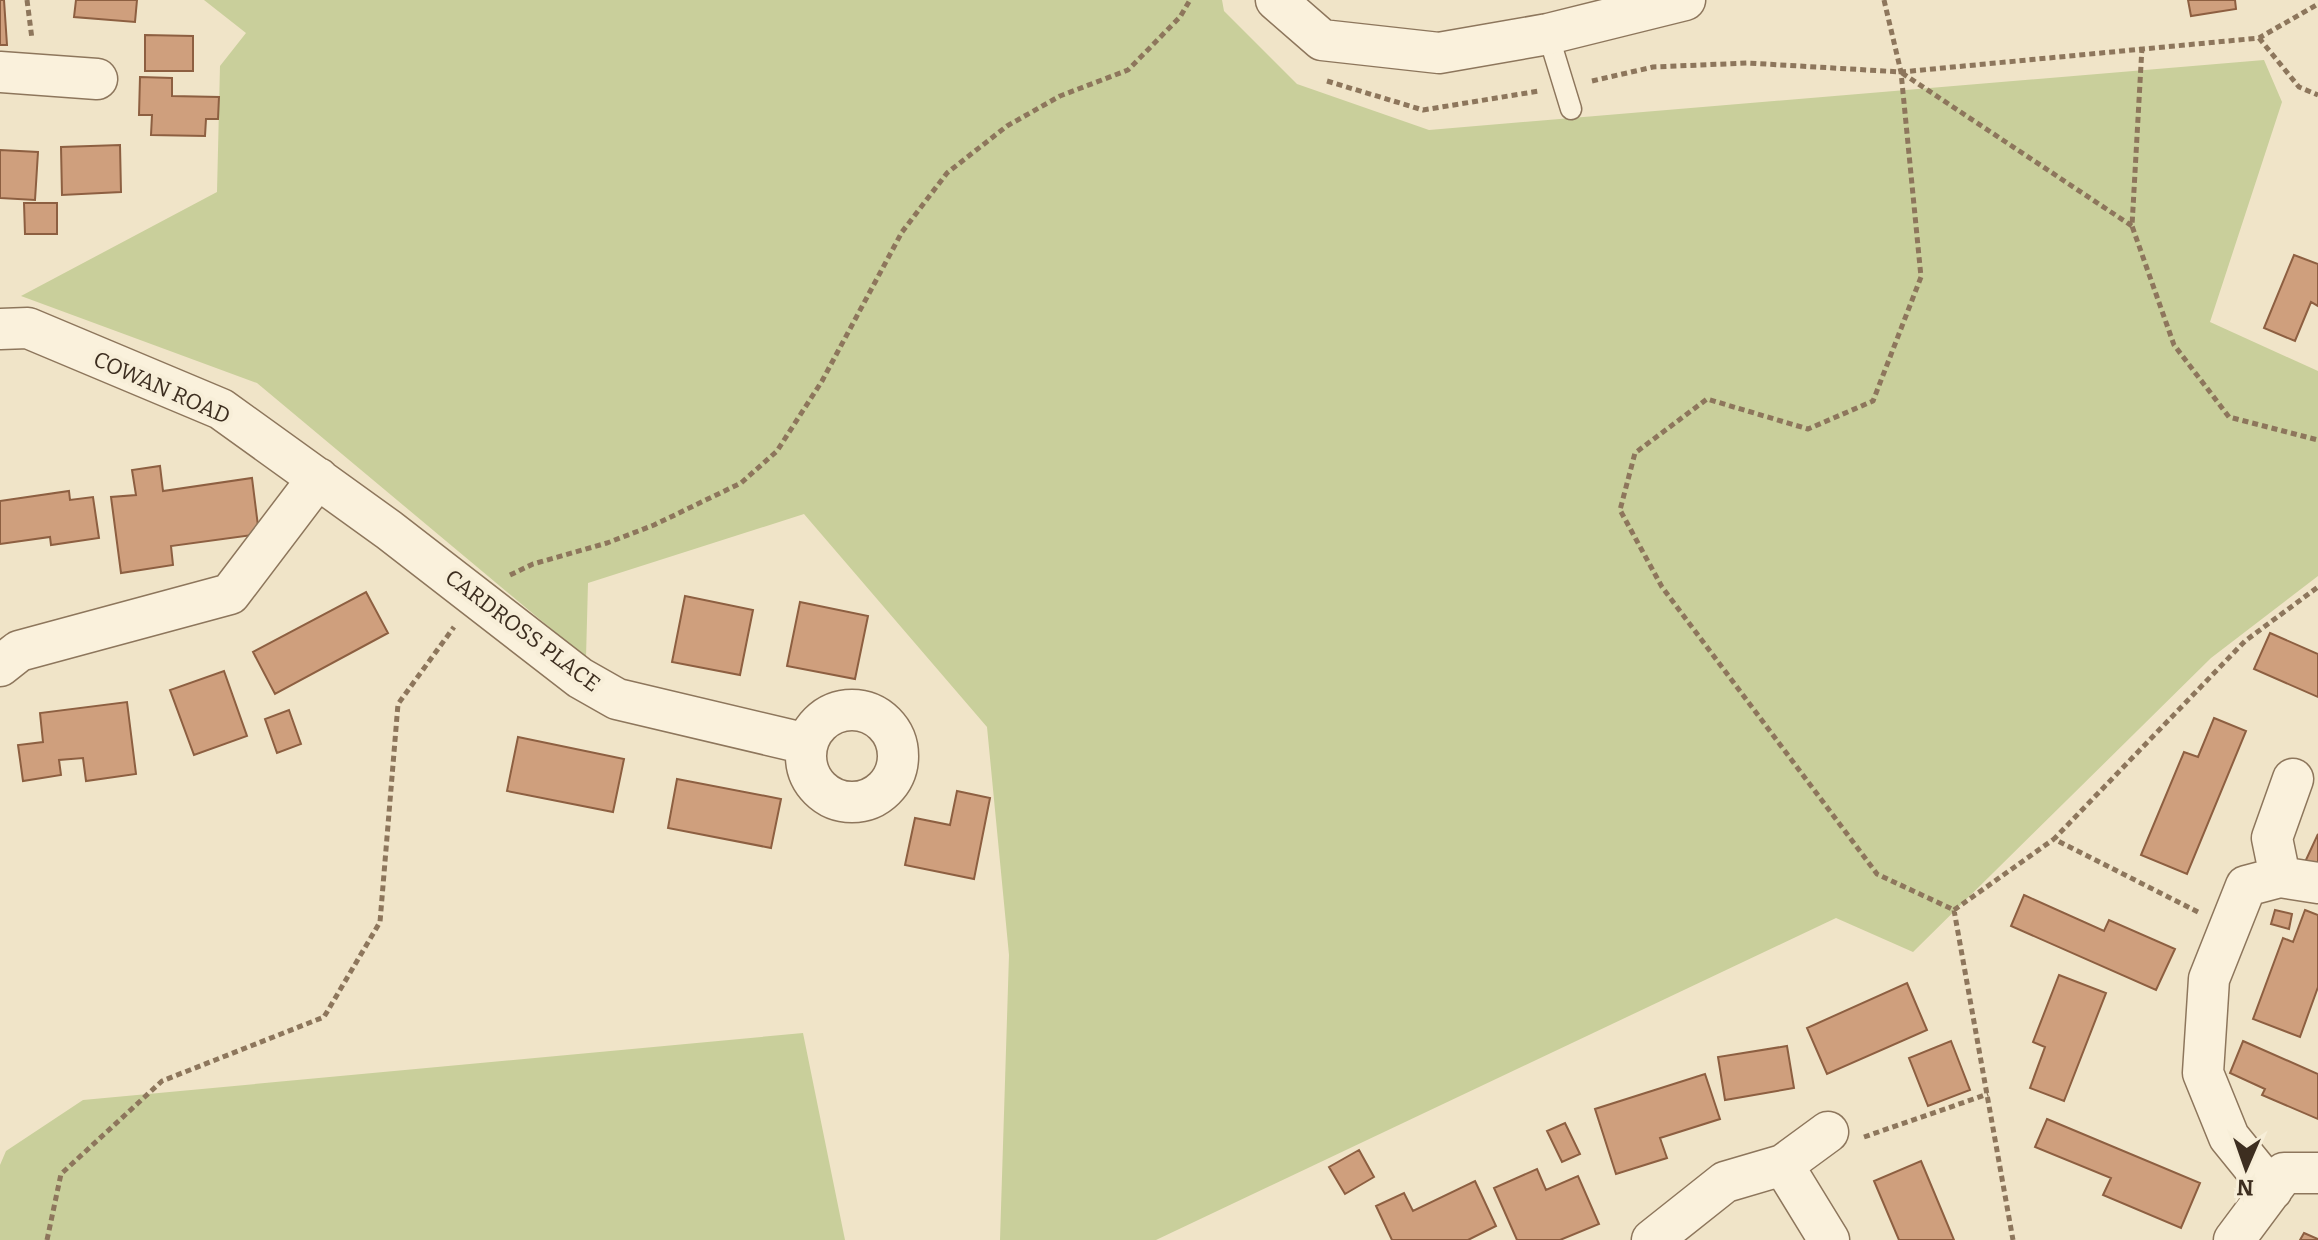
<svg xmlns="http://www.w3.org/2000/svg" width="2318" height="1240" font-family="Bitter,serif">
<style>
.green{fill:#c9cf9b}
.building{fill:#cf9f7d;stroke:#8d5f41;stroke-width:2}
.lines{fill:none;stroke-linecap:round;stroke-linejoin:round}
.service-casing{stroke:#8d765c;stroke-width:23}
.minor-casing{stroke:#8d765c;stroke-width:43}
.path{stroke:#8d765c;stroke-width:5;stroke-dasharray:6 4;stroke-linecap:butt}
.service{stroke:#faf1dc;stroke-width:20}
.minor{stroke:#faf1dc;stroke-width:40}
.labels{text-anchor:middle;stroke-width:8;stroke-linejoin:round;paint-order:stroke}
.street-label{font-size:22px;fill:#3d2e20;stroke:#f7eed8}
</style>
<rect width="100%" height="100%" fill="#f0e4c8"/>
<path class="green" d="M204 0H1222L1224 11 1297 84 1429 130 2264 60 2282 102 2210 322 2318 371V576L2211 658 1913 952 1836 918 1156 1240H1000L1009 955 987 727 804 514 588 583 586 658 257 383 21 296 217 192 220 66 246 33Z
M803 1033 845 1240H0V1165L6 1151 83 1100Z"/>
<path class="building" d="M0 0H4L7 45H0Z
M76 0H137L135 22 74 17Z
M2188 0H2235L2236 9 2191 16Z
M145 35 193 36V71H145Z
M140 77 172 78V96L219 97 218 119H206L205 136 151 135 152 115H139Z
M120 145 121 192 62 195 61 147Z
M0 150 38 152 35 200 0 198Z
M24 203H57V234H25Z
M2294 255 2318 264V306L2311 302 2295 341 2264 328Z
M160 466 163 491 252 478 259 534 171 546 173 565 121 573 111 497 136 495 132 470Z
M69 491 70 500 93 497 99 538 51 545 50 537 0 544V501Z
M366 592 388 633 275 694 253 652Z
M685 596 753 610 740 675 672 662Z
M800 602 868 616 855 679 787 666Z
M2270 633 2318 654V697L2254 669Z
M224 671 247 736 194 755 170 690Z
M127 702 136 774 86 781 83 758 59 760 61 775 23 781 18 745 43 742 40 713Z
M289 710 301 744 277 753 265 719Z
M2214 718 2246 731 2187 874 2141 855 2184 752 2198 757Z
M518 737 624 759 613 812 507 791Z
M677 779 781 799 771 848 668 828Z
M957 791 990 798 974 879 905 865 915 818 950 825Z
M2318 834V868L2305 862Z
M2024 895 2104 931 2109 920 2175 949 2156 990 2011 926Z
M2275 910 2292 914 2289 929 2271 924Z
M2305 910 2318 915V987L2300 1037 2253 1019 2283 938 2293 942Z
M2059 975 2106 993 2064 1101 2030 1088 2045 1047 2033 1042Z
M1907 983 1927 1030 1827 1074 1807 1028Z
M1951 1041 1970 1090 1928 1106 1909 1058Z
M2243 1041 2318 1074V1119L2262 1095 2265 1089 2230 1073Z
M1787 1046 1794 1088 1725 1100 1718 1057Z
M1705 1074 1720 1119 1660 1138 1667 1158 1616 1174 1595 1109Z
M2047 1119 2200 1183 2181 1228 2103 1195 2111 1178 2035 1147Z
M1565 1123 1580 1154 1562 1162 1547 1131Z
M1359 1150 1374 1177 1345 1194 1329 1167Z
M1921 1161 1954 1240H1899L1874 1181Z
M1537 1169 1546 1190 1578 1176 1599 1224 1560 1240H1517L1494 1188Z
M1475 1181 1496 1226 1468 1240H1392L1376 1206 1404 1193 1413 1211Z
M2304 1233 2318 1239V1240H2300Z"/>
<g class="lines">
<defs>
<path id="service" d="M1548 34 1571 109"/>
<path id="minor" d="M1276 0 1322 40 1439 53 1548 34 1685 0
M0 72 97 79
M0 329 28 328 221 409 389 530 580 678 617 699 807 744
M0 666 19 651 230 594 318 478
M806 756a46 46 0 1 1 92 0a46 46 0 1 1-92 0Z
M2280 877 2272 838 2293 779
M1783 1165 1828 1132
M2272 1190 2229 1137 2203 1073 2209 979 2246 886 2280 877 2318 883
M1652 1240 1725 1182 1783 1165 1829 1240
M2234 1240 2284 1173H2318"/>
</defs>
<use href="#service" class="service-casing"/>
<use href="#minor" class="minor-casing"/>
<path class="path" d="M27 0 32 39
M1884 0 1901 72 1921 277 1873 401 1808 429 1707 399 1635 453 1620 510 1662 587 1877 874 1954 910
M2259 38 2299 87 2318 95
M2142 47 2132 226 2174 345 2229 417 2318 440
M1902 73 2132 226
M1327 81 1423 110 1539 91
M1592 81 1653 67 1748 63 1901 72 2259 38 2318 4
M510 575 533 564 607 543 654 525 741 483 777 451 822 381 902 232 947 173 1007 126 1060 96 1128 70 1180 17 1190 0
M1954 910 2013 1240
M1954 910 2054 839
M2198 912 2054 839 2245 641 2318 587
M1864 1137 1988 1094
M47 1240 61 1174 162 1081 324 1017 380 922 398 704 454 627"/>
<use href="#service" class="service"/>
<use href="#minor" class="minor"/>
</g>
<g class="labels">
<g class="street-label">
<text transform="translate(162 387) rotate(24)" y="8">COWAN ROAD</text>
<text transform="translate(523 630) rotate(37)" y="8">CARDROSS PLACE</text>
</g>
</g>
<g transform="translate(2246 1168) rotate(182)" stroke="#f7eed8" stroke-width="6" paint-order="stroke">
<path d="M0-6L14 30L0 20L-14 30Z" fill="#3d2e20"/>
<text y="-12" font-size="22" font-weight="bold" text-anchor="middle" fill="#3d2e20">N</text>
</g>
</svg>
